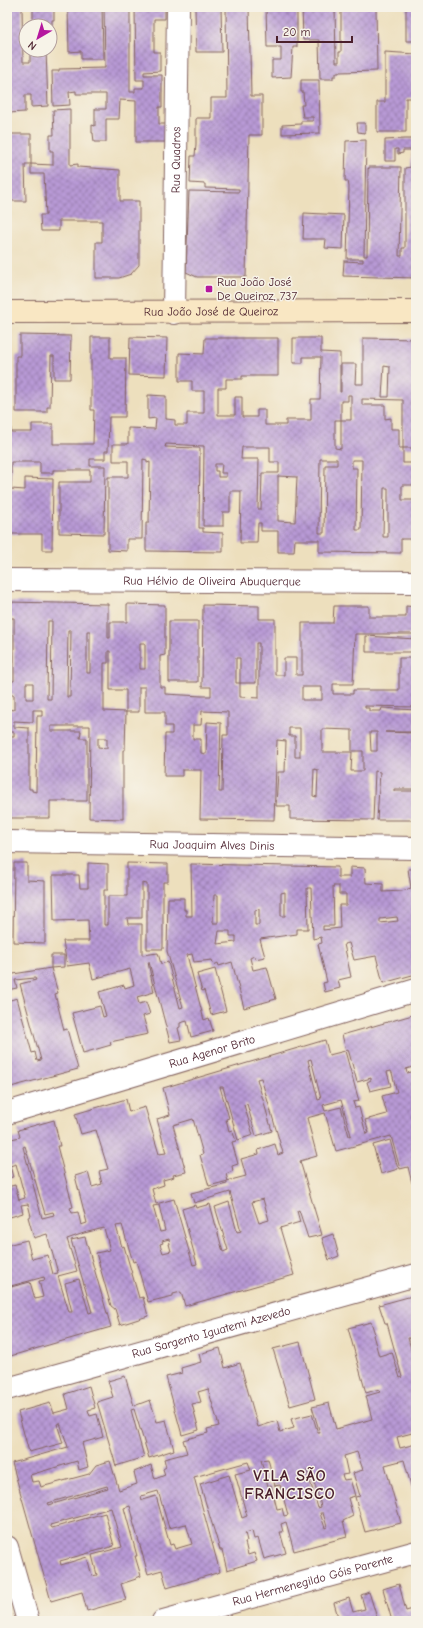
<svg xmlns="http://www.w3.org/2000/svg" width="423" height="1628" font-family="'Comic Neue',sans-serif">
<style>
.building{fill:url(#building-cross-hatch);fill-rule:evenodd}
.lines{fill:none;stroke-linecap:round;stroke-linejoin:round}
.street-casing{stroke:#83625e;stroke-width:24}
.secondary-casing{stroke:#83625e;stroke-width:24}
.street{stroke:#fff;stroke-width:22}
.secondary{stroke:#f9e7c3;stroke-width:22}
.poi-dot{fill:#b5179e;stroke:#f7f3e8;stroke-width:1.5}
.labels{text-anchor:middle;stroke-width:3;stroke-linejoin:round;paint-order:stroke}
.street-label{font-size:12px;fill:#4a1f2b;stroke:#f7f3e8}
.poi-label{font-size:12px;fill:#4a1f2b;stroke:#f7f3e8;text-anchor:start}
.district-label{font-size:16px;font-weight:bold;letter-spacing:1px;fill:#4a1f2b;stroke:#f7f3e8}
</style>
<defs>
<pattern id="building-cross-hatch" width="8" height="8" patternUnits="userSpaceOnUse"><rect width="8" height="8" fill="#b89ad5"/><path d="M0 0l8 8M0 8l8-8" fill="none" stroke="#987dad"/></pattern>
</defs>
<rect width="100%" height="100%" fill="#f7f3e8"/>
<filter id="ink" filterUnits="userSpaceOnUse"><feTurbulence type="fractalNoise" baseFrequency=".025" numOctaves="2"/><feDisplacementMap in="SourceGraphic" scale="8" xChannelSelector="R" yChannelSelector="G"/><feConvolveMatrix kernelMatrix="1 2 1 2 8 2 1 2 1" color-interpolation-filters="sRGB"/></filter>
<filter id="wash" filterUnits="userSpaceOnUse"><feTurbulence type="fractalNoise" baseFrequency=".012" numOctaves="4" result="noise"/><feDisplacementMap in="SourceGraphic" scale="16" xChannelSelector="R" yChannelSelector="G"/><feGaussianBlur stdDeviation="0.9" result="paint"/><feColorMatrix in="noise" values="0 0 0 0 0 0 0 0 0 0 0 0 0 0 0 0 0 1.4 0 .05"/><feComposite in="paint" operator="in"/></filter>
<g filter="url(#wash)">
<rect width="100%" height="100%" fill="#eddfbd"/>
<g id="blocks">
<path class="building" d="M7 7H22L23 62H30V50H46L48 106 31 107V95H25V112L7 113Z
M33 7H54V20H52V43L50 44V26H33Z
M68 7H102L103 59H81V51L69 52Z
M104 7H130V92H135V88H144V80H136L135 7H165V19H154V52H160V71L144 72V75H162V107H159V124H166V142H136V101L120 100 119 119H106V142H94L93 133H92V125L95 126V109H106V94H76V91L69 92 70 105 53 106 52 71H59V69L105 68Z
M195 7H221L222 52H196Z
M226 7H249L251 96H262V135H249L246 277H197L186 272 189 191 239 192V189L205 188V184L190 183 191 156H195L196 144V118H211V98H227Z
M266 7H297V47H293L291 77 272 78V60H281V47H267Z
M302 7H335L336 62H339V52H341V7H376L377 71 339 72V73H336V76H333V79H320L319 40H303Z
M406 7H416V41H406Z
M385 52 416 54V98H406V132H377V102H385Z
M301 80H319L320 133 282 134V125L301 124V121H313V117H303L301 105H304L303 92H301Z
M70 109V165L78 164V167L120 170V201H139V265L131 274 119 278H96V242H102V221H59V231H41L40 215H46L44 174H31V164L53 165V151H50V135H54L53 110Z
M357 123H365V133L358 132Z
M7 134H31V164H25L26 201H10L9 150H7Z
M404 139H416V278L343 276 344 261 363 262V259H347L349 187 348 181H345L346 141 366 140 364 256H367L368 168 369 169V167H401L399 256H402V248H405V168L411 167 412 150H403V153L398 154V149H395V161H385V140Z
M304 213 344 215 343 249 325 248 326 239H303Z
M20 335 71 336 70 379H54V356H51L50 407H47V412H16V356H20Z
M91 337H110V358H126L125 417H109L108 451H105V459H90V466H105L104 534 59 533V482H90V470H53V473H40V462H11V489L25 490V478L53 479 52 550H42V534H11V532H7V405H11V432H32V424H53V444H93L94 410H91Z
M130 337 167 338 166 376 129 375Z
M205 338H278V376H242V379H226V388H218V415H235V397H242V417H257V410H265V425H286V420H311V399H320L321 357H303V363H293V338H321V352L340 353V392H341V364H356L355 384H363V338L416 339V448H403V400L362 399V405H385V419L391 418V429H399V448H403V463H416V485H402V500H416V539H401V553L319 552V540H295L294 552H278V531H261V523H258L257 543H240L241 491H230V512H223V526H203L204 446 166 444 165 447 200 448 199 528H203V532L223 533V552L146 551V523H149L150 462 147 463V460L143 459 142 539H127V551L108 550V477H128V461H113V444H128V428L155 429 156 418 148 419V395L166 396V419L175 420V425H187V413H204V391H192V381H179V353L204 354ZM384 366 390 367 389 397H382ZM348 395H351V420H341V449L335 448V420H341V401H348ZM242 447H270V462H279V473H262L261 509H258L259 459H241ZM320 459H337V465H325L324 533H319ZM352 460H362L361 530H356L357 468H352ZM215 464H222L221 473H226V477H218V471H215ZM278 476 297 477 295 522 278 521ZM384 488H388V537H383Z
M7 602 108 604V638H110V622H127V604L165 605V655L160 656V687H165V694L202 696H211V687H202L203 605 259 606V619H275V675H284V658H296V675H302V623H333L334 606H369V617H406V606L416 607V634H355L353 684H333V694H353V690H399V658H416V707L365 706V708H369V711H381L382 708 416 710V732H385L416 733V789H394V791H416V820H377L380 772 375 771 373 820 290 819V806H276L278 772H285L286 741 277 740 274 820 200 819 201 770H182V776H164L165 734H172V726H165V712H145V687H139V712H126V690H110V651H108V663H104V711L126 712 125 750H123V819L89 818 90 726H51V731H81L80 738H87V801H50V818H7V736H14V732H7V709L14 710V695H7ZM11 618H14V681H11ZM48 621H52L51 699H47ZM68 630H71L70 697H67ZM87 631H90V673H87ZM140 643H145V669H140ZM256 643H259V698L240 697V683H236V658H240V683H256ZM26 683H33V699H26ZM302 687H322V700H302ZM33 710H42V716H37L36 792 32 791V789H29V728L14 727V721L33 722ZM202 711 228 712V735H223L222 792H219L221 723 207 722 206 754 201 753V739H193V725H201ZM289 728H300V757H295V736H289ZM322 729 352 730V751H363V771H351L352 752H322ZM370 732H377V751H371ZM98 738H107V748L98 747ZM314 769 318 770 317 797 313 796Z
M169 621H198V682H169Z
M366 636 416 639V652H366Z
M14 863H27V880L45 881V943L13 942Z
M88 863 108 864V890H104V925H108V896H127V863L168 864V882H163V949H147V884L142 883V918H127L128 924H142V955L158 953 161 964 168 962 180 1008 183 1007 167 951 168 898H184V910H186V916H192L191 864 338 867V877H350V867L365 868 366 883 383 884V892L402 891 411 888 408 869H416V974L383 983 376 956 354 960 349 943 344 944 351 977 338 980 340 988 325 992 323 983 327 982 318 944 322 943 321 937 313 939 311 888H307L308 929H297V934L260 939 265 957 255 959 254 956 250 958 253 970 267 967 276 999 244 1008 232 962 219 966 218 963 214 965 212 960 194 962 192 954 187 955 204 1020 209 1018 213 1031 191 1037 187 1021 180 1023V1027L178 1028 181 1040 170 1042 149 962H148L154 992 137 997 139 1004 146 1002 150 1014 143 1016 148 1034 110 1042 111 1045 83 1053 72 1013 100 1006 103 1017 106 1016 99 992 124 985 125 988 134 985 130 969 93 979 89 963 67 966 63 941H89L88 920 54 921 53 875H79L80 888H88ZM333 886H339V894H346V905H339L340 928 323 930V926H334ZM285 892V916H281V893ZM214 895H218V923H213ZM259 909V925H255V910ZM397 917 398 921 380 923V919ZM219 931H230V936H236V942L217 944Z
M51 955H64V967L51 968Z
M51 968 58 993 55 994 64 1030 67 1029 78 1069 7 1088V1001L17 998 32 1053 35 1052 37 1061 41 1060 20 984 36 980 35 978 15 980 17 988 7 990V975Z
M215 969 226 1011 211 1015 204 990 202 991 197 974Z
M416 1014V1066L406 1069 407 1073 416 1071V1182L412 1183 408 1167 400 1169 391 1136 336 1151 325 1113 307 1118 317 1156 300 1161 322 1235 308 1238 299 1210 297 1211 300 1222 280 1228 294 1275 185 1306 181 1292 173 1294V1296L148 1302 136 1261 133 1262 122 1225 116 1226 122 1247 124 1246 139 1298 143 1297 148 1316 120 1325 115 1309 111 1306 96 1253 110 1250 104 1228 84 1233 67 1239 77 1271 58 1276 69 1312H72L65 1283 79 1279 89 1313 92 1312 71 1240 85 1237 111 1327 7 1357V1288L30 1282 35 1299 43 1297 39 1281 45 1280 44 1277 7 1287V1245L27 1240 32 1259 48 1255 53 1274 58 1273 47 1234 34 1238 28 1217 31 1216 28 1204 21 1205 23 1213 7 1218V1187L15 1185 19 1200 25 1198 16 1164 10 1166 13 1177 7 1178V1140L20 1137 18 1130 54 1120 60 1146H57L73 1207 70 1208 72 1213 78 1212 81 1225 87 1223 75 1176 88 1172 92 1187 102 1184 99 1171 108 1169 96 1130 81 1134 75 1114 126 1099 129 1112 145 1107 159 1154 166 1153 157 1119 170 1115 163 1088 325 1040 329 1055 345 1051 359 1101 353 1102 355 1108 359 1107 366 1134 369 1133 365 1120 387 1114 382 1096 397 1092 392 1073 391 1071 387 1072 391 1086 370 1091 367 1082 371 1080V1078L357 1082 348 1049 346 1050 342 1035ZM311 1059 321 1099 318 1100 308 1060ZM261 1078 283 1153 278 1155 275 1144 258 1150 259 1154 241 1159 246 1176 227 1181V1184L191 1193 194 1203 230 1192 241 1231 237 1232 229 1202 215 1207 228 1250 223 1252 210 1204 196 1208 195 1205 182 1209 197 1264 193 1265 174 1199 156 1204 152 1189 164 1185 163 1180 174 1177 173 1175 186 1172 173 1125 193 1119 203 1154 200 1155 209 1186 228 1181 226 1174 233 1171 232 1166 238 1164 232 1142 236 1141 232 1130 229 1131 226 1119 229 1118 220 1087H223L238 1140 253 1135 244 1105 247 1104 256 1136 272 1131 257 1079ZM341 1100 351 1135 349 1136 341 1107 325 1111 323 1105ZM25 1146 45 1214 53 1212 54 1215 42 1218 23 1147ZM263 1199 269 1220 259 1223 252 1202ZM159 1205 165 1231 160 1232 153 1206ZM169 1239 170 1244H169L171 1251 163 1253 160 1244 163 1243 162 1241Z
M390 1140 398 1169 381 1174 373 1145Z
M333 1234 339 1256 329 1260 322 1238Z
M412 1296 416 1310V1358L410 1338H408L416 1367V1432L397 1437 400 1448 416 1444V1504L404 1460 385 1465 401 1523 365 1532 355 1497 360 1496 353 1473 363 1470 357 1452 344 1456 348 1474 342 1475 344 1480 350 1479 355 1496 348 1498 353 1516 343 1521 347 1537 294 1551 286 1522 281 1524 283 1532H280L286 1553 264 1559 258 1538 254 1539 252 1531 245 1533 247 1541 245 1542 248 1555 254 1553 257 1561 227 1570 222 1550H220L200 1484 229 1475 242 1518 247 1516 235 1474 251 1470 248 1462 194 1477 220 1572 167 1588 162 1570 148 1574 133 1521 134 1520 130 1506 124 1508 137 1556H135L141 1576 136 1578V1579L121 1584 126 1600 87 1611 82 1592 51 1601 12 1463 68 1447 60 1423 57 1424 63 1443 29 1452 18 1412 50 1403 54 1413 69 1409 65 1394 89 1386 95 1408 88 1410 90 1416 97 1414 103 1437 82 1443 88 1467 79 1470 77 1461 30 1475 32 1482 39 1481 41 1487 89 1474 96 1465 110 1461 119 1490 137 1484 134 1472 151 1465 155 1479 165 1475 163 1469 166 1467 164 1459 187 1453 183 1440 208 1433 207 1429 219 1426 208 1389 198 1392 201 1402 192 1404 199 1430 182 1435 166 1377 182 1373 181 1368 201 1362 199 1354 220 1348 225 1368 240 1363 258 1427 277 1421 280 1432 294 1428 291 1419 312 1414 318 1433H320L312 1407 329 1403 336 1429 372 1419 366 1396 380 1392 379 1389 366 1393 348 1328 371 1322 375 1334 373 1335 379 1356 392 1352 400 1378 402 1377 387 1323H385L379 1305ZM268 1459 275 1486 280 1485 288 1515 284 1516 282 1508 277 1509 271 1485 268 1486 261 1460ZM310 1470 319 1498 321 1507 318 1508 307 1471ZM107 1486 108 1488 49 1505 48 1503ZM158 1491 169 1528 186 1524 192 1544 175 1549 173 1544 170 1545 156 1496 142 1500 141 1496ZM111 1508 122 1547 92 1555 97 1575 92 1576 87 1557 61 1565 60 1561 114 1546 105 1513 52 1528 50 1525ZM320 1513H323L327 1527 325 1528Z
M300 1342 315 1399 290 1406 273 1349Z
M125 1376 134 1406 150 1400 157 1422 166 1420 174 1450 149 1458 134 1409 131 1410 144 1457 116 1466 97 1402 113 1397 108 1381Z
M399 1584 406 1611 416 1608V1621H392L383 1589Z
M369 1592 378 1621H326L338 1617 334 1603 349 1598 353 1612 365 1609 361 1595Z"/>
</g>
</g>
<g filter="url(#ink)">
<use href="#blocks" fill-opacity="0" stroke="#83625e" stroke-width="1"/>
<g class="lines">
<defs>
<g id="street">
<path id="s1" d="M174 313 178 7"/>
<path id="s2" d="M7 580 416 582"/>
<path id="s3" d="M7 842 416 848"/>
<path id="s4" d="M7 1113 416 990"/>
<path id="s5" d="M7 1389 416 1275"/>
<path d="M7 1547 28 1621"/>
<path id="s6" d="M163 1621 416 1552"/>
</g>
<g id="secondary">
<path id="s7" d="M7 312 416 311"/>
</g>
</defs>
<use href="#street" class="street-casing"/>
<use href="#secondary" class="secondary-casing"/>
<use href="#street" class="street"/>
<use href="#secondary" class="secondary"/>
</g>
</g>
<rect class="poi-dot" x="205" y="285" width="8" height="8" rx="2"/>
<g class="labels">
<g class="street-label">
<text dy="4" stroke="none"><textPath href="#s1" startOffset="153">Rua Quadros</textPath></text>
<text dy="4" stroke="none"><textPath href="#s7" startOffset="204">Rua João José de Queiroz</textPath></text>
<text dy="4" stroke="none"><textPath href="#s2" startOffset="205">Rua Hélvio de Oliveira Abuquerque</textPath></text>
<text dy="4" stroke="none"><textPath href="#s3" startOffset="205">Rua Joaquim Alves Dinis</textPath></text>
<text dy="4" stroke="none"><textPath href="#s4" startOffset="214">Rua Agenor Brito</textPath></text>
<text dy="4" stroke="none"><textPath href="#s5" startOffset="212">Rua Sargento Iguatemi Azevedo</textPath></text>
<text dy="4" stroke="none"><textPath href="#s6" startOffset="155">Rua Hermenegildo Góis Parente</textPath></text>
</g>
<g class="poi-label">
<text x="217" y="286">Rua João José<tspan x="217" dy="14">De Queiroz, 737</tspan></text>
</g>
<g class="district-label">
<text x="290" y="1481">VILA SÃO<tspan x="290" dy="18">FRANCISCO</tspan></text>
</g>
</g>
<rect width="423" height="1628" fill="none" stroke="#f7f3e8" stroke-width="24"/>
<g transform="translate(38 38) rotate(218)"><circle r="19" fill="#f7f3e8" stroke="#b29e9c"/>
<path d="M0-3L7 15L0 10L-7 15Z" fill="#b5179e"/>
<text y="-6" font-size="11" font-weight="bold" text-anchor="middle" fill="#4a1f2b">N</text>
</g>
<path d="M277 36v6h75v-6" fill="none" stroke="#4a1f2b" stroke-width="2"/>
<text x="283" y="36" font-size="12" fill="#4a1f2b" stroke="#f7f3e8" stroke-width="3" paint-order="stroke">20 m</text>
</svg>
